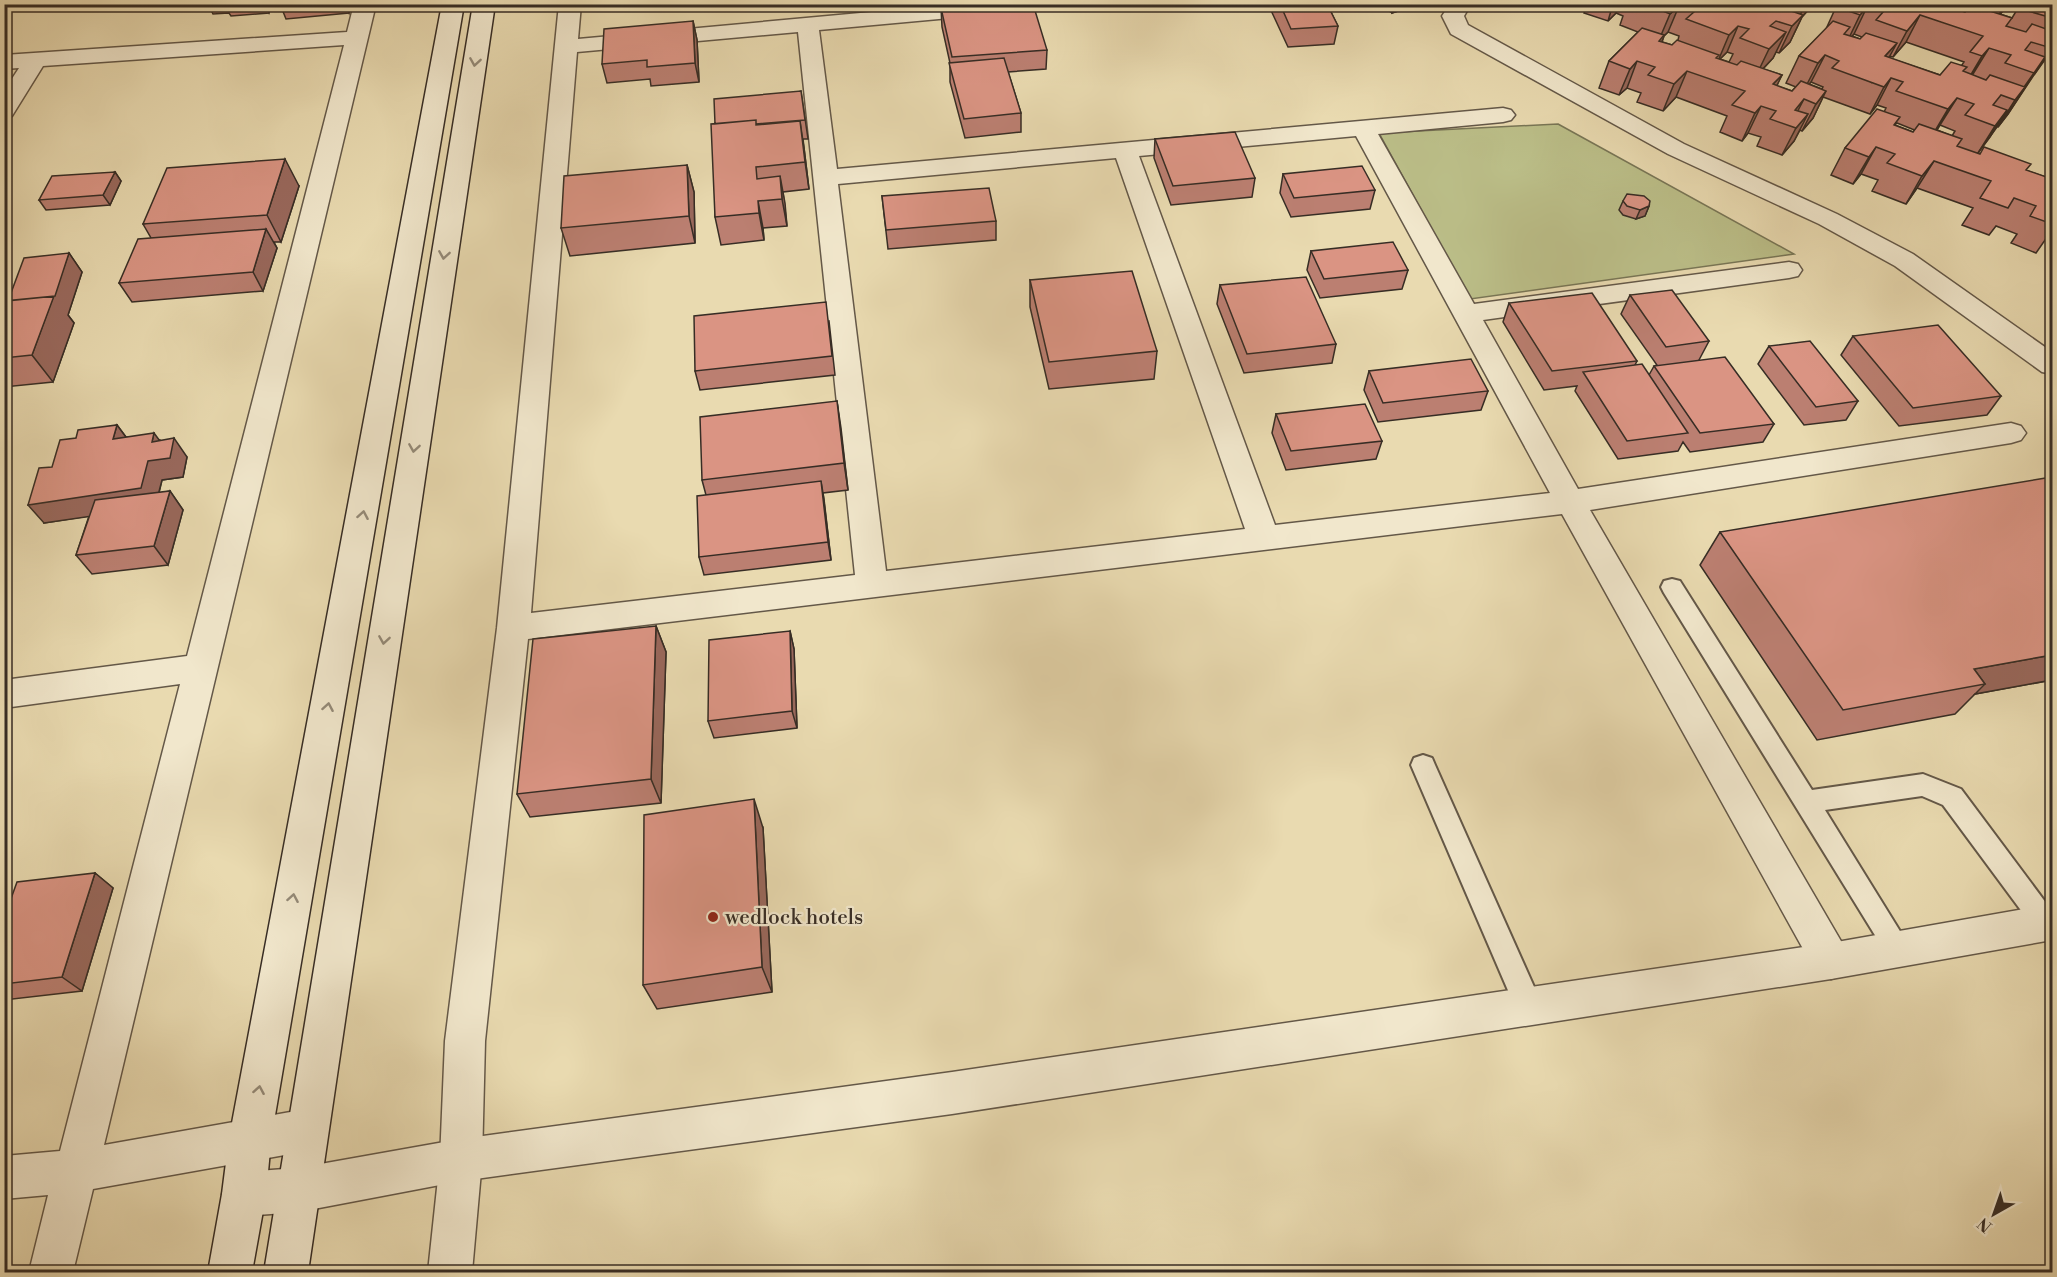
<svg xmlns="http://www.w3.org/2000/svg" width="2057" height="1277" font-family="'Libre Bodoni',serif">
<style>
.green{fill:#bbbe88;stroke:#797656;stroke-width:1.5}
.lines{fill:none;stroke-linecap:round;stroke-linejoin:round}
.service-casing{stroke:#645848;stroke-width:4}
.minor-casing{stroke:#645848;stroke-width:3}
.tertiary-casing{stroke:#645848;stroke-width:3}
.secondary-casing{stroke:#372d25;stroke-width:3}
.service{fill:#f1e7cc;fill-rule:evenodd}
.minor{fill:#f1e7cc;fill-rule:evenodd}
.tertiary{fill:#f1e7cc;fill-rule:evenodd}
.secondary{fill:#f1e7cc;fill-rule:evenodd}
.wall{fill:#bb7f71;stroke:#372d25;stroke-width:1.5;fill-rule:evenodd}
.shaded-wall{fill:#99685c;stroke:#372d25;stroke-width:1.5}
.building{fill:#da9483;stroke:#372d25;stroke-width:1.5}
.oneway{stroke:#948a78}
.poi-dot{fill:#8f2418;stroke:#f1e7cc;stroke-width:2}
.labels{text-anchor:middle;stroke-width:4.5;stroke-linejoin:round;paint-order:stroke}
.poi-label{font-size:21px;fill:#372d25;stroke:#f1e7cc;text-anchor:start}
</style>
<rect width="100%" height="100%" fill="#e9dab0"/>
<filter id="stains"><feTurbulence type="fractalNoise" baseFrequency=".00333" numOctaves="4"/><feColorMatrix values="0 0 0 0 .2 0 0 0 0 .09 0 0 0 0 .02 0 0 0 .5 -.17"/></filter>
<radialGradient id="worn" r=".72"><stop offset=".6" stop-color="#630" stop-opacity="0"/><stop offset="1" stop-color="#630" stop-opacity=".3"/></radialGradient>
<path class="green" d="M1558 124 1794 254 1470 299 1379 133Z"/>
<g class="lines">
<defs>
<path id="service" d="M1672 579 1680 581 1812 790 1923 774 1961 789 2052 911V933L2046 935 2037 932 1943 805 1922 796 1825 810 1911 949 1907 958 1898 961 1889 958 1664 593 1661 587 1664 581Z
M1423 755 1432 758 1435 765 1539 998 1543 1007 1539 1016 1529 1020 1519 1016 1411 765 1414 758Z"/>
<path id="minor" d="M354 4H376L104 1145 307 1109 322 1115 328 1130 322 1145 307 1151 93 1189 73 1272H29L48 1195 4 1199V1156L60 1151 180 684 4 708V680L187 656 344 45 43 66 12 116 4 118V91L19 68 4 69V55L347 32Z
M559 4H581L578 39 959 4H1046L1044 9 1036 10 819 30 837 169 1503 108 1511 110 1515 115 1511 120 1503 122 1378 134 1474 304 1789 262 1798 264 1802 270 1798 276 1789 278 1483 320 1578 489 2011 423 2021 426 2026 433 2021 440 2011 443 1590 510 1845 948 1850 961 1845 974 1831 979 1817 974 1562 514 528 639 485 1041 482 1160 472 1272H428L440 1160 445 1041 497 628ZM798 32 855 575 531 613 577 52ZM1356 136 1550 493 1275 525 1139 156ZM1116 158 1245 529 886 571 838 184Z
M1450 4H1471L1464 16 1468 25 1684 144 1837 214 1913 254 2052 352V374L2042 372 1895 266 1819 224 1668 154 1451 34 1442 16Z"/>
<path id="tertiary" d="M2052 904V940L1831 979 952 1114 461 1181 298 1212 244 1216 229 1209 222 1194 229 1179 244 1172 298 1168 461 1139 952 1072 1831 943Z"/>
<path id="secondary" d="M442 4H464L271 1139 266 1194 252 1272H208L222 1194 229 1139Z
M473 4H495L308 1272H264Z"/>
</defs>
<use href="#service" class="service-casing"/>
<use href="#minor" class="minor-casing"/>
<use href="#tertiary" class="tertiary-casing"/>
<use href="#secondary" class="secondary-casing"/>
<use href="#service" class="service"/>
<use href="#minor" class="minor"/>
<use href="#tertiary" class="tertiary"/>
<use href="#secondary" class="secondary"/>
</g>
<path class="wall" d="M208 4H272L269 13 231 16 229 13 213 14Z
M280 4H351L349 13 286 19Z
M1268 4H1327L1338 26 1334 44 1288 47Z
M1379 4H1419L1392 13Z
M1587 4H1757L1770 9 1772 4H1811L1809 9 1802 17 1790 42 1779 53 1776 52 1773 58 1763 69 1782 75 1776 86 1792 91 1796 87 1786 83 1799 56 1826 29 1836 7 1839 4H2008L2000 14 2012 18 2018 8 2052 4V48L2008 114 1998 127H1997L1978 153 2051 179 2052 177V230L2036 253 2011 243 2017 234 1996 226 1989 235 1962 225 1973 208 1917 188 1906 204 1872 191 1878 180 1861 174 1853 184 1831 175 1845 148 1884 112 1886 108 1877 105 1870 114 1823 97 1813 118 1802 131 1800 130 1794 141 1782 155 1757 146 1761 137 1748 133 1742 141 1720 132 1727 116 1676 97 1663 111 1637 102 1641 93 1627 88 1619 95 1599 88 1609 61 1638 32 1620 25 1623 16 1616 13 1608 21 1584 13ZM1668 32 1679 36 1678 40 1672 45 1662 42 1664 36ZM1854 34 1862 37 1860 39 1852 36ZM1906 42 1964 62 1962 65 1940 75 1889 58V56L1893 57ZM1727 52 1733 54 1729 62 1720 59ZM1811 82 1823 87 1822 89 1809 84ZM1897 123 1912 129 1915 130 1913 132 1895 125ZM1940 125 1955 131 1952 136 1937 130Z
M941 8 1047 50 1046 69 1008 72 1021 113V132L965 138 950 82V63L942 27Z
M693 21 697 40 699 82 651 86 650 79 607 83 602 64Z
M801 91 808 139H803L809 189 783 192 787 226 763 228 764 240 721 245 715 217V124Z
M1155 139 1255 178 1252 197 1171 205 1154 158Z
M687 165 694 192 695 243 570 256 561 228Z
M115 172 121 181 110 205 46 210 39 200Z
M1283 174 1375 190 1370 209 1291 217 1280 193Z
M299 186 281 242H274L277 248 263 291 132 302 119 283 151 238 143 224Z
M882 196 996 221V240L888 249Z
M1623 201 1649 206 1645 216 1636 219 1623 215 1619 210Z
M1311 251 1408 270 1402 289 1320 298 1307 270Z
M69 253 82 272 68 315 74 323 53 382 4 387V301H8Z
M1030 280 1157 351 1154 379 1049 389 1030 307Z
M1220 285 1336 344 1332 363 1244 373 1217 304Z
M1630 295 1709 341 1699 360 1774 424 1763 442 1690 452 1683 442 1678 451 1618 459 1575 391 1577 386 1544 390 1503 322 1509 303 1637 361 1635 365 1649 375 1654 366 1657 365 1621 314Z
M829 321 835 375 700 390 695 371Z
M1853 336 2001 396 1987 415 1899 426 1841 355Z
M1769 346 1858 401 1846 420 1804 425 1758 364Z
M1369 371 1488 391 1481 410 1378 422 1364 390Z
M837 401 848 490 823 493 831 560 704 575 699 557 706 495 702 480Z
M1276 414 1382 441 1376 459 1286 470 1272 433Z
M117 425 126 437 160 440 187 457 183 477 162 480 159 493 170 491 183 510 168 565 92 574 76 555 89 516 44 523 76 438Z
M1720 532 2052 680 1975 694 1955 714 1817 740 1700 565Z
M656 626 666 652 661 803 530 817 517 794Z
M790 631 794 649 797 728 714 738 708 721Z
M763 828 772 992 657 1009 643 985Z
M95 873 113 888 82 991 4 1000V984Z"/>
<path class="shaded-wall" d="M265 4H272L269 13Z
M345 4H351L349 13Z
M1394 4H1419L1392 13Z
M1613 4H1619L1616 13 1608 21Z
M1805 4H1811L1809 9 1802 17 1790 42 1779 53 1792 26 1798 20Z
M2005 4H2008L1994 23Z
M1679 6 1668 32 1664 36 1654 62 1659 40 1670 14Z
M1867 7 1854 34 1847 42 1860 15Z
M1920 15 1906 42 1893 57 1907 31Z
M693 21 697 40 699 82 695 63Z
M1738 26 1727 52 1718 61 1729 35Z
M1786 32 1773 58 1756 76 1769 49Z
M1897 43 1882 70 1871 83 1885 56Z
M2052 47 2044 61 2034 75Z
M1989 48 1973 74 1966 83 1982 56Z
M1825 55 1811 82 1804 90 1818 63Z
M2045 57 2008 114 1998 127 2015 100Z
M1637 61 1627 88 1619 95 1630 69Z
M1687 71 1676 97 1663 111 1674 84Z
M1782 75 1769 102 1773 84Z
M1891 78 1877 105 1870 114 1884 87Z
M1826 91 1813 118 1802 131 1816 104Z
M1957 98 1940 125 1932 136 1948 109Z
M1804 99 1790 126 1795 110Z
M1761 106 1748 133 1742 141 1755 113Z
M2007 110 1990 137 1978 153 1995 126Z
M1808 114 1794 141 1782 155 1796 128Z
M800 121 804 148 809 189 805 162Z
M1876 147 1861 174 1853 184 1869 157Z
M285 159 299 186 281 242 267 215Z
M1934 161 1917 188 1906 204 1922 176Z
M687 165 694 192 695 243 689 216Z
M115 172 121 181 110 205 103 195Z
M780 176 785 203 787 226 782 199Z
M758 201 763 228 764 240 759 213Z
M1649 206 1645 216 1636 219 1640 210Z
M266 229 277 248 263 291 253 272Z
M69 253 82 272 68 315 74 323 53 382 32 355Z
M837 401 841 428 848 490 844 463Z
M117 425 131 444 113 439Z
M154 433 168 452 174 438 187 457 183 477 162 480 155 507 44 523 28 505 152 442Z
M821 481 824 499 831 560 828 542Z
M170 491 183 510 168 565 154 546Z
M656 626 666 652 661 803 651 779Z
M790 631 794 649 797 728 792 711Z
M2052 655V680L1975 694 1985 684 1974 669Z
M754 799 763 828 772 992 762 967Z
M95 873 113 888 82 991 62 977Z"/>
<path class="building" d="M996 4H1033L1047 50 952 57 941 8Z
M1280 4H1327L1338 26 1291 29Z
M1645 4H1757L1770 9 1774 5 1803 15 1792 26 1776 21 1770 26 1786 32 1769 49 1740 38 1749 29 1738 26 1729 35 1686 19 1695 11 1679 6 1670 14Z
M1839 4H1942L1965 12 1971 5 2012 18 2006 26 2026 32 2032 24 2052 31V47L2051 48 2031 42 2025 50 2045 57 2034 73 2005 63 2011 55 1989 48 1982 56 1970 52 1983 36 1920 15 1907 31 1876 20 1883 12 1867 7 1860 15 1836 7Z
M2021 4H2052V18L2018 8Z
M693 21 695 63 647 67V60L602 64 604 29Z
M1833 21 1850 27 1844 34 1860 39 1866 33 1897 43 1885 56 1940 75 1951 62 1967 67 1963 71 1986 80 1990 75 2025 87 2015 100 2001 95 1993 105 2007 110 1995 126 1965 115 1974 104 1957 98 1948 109 1896 91 1903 82 1891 78 1884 87 1832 68 1839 61 1825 55 1818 63 1799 56Z
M1642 28 1664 35 1659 41 1672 45 1677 40 1719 55 1716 58 1737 65 1741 61 1782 75 1773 84 1792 91 1801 81 1826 91 1816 104 1804 99 1795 110 1808 114 1796 128 1770 119 1776 111 1761 106 1755 113 1732 105 1745 91 1687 71 1674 84 1648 75 1655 67 1637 61 1630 69 1609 61Z
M1004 58 1021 113 964 119 949 63Z
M801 91 805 120 756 124V120L715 124 714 99Z
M1877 109 1900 117 1894 125 1913 132 1919 124 1962 139 1957 146 1980 154 1984 147 2031 164 2026 170 2052 179V178V224L2030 216 2036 206 2014 198 2008 208 1980 198 1991 181 1934 161 1922 176 1887 163 1895 154 1876 147 1869 157 1845 148Z
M756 120V125L800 121 805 162 756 167 757 179 780 176 782 199 758 201 759 213 715 217 711 124Z
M1235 132 1255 178 1173 186 1155 139Z
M285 159 267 215 143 224 167 168Z
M687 165 689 216 561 228 564 176Z
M1362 166 1375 190 1294 198 1283 174Z
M115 172 103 195 39 200 52 176Z
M989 188 996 221 886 230 882 196Z
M1627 194 1644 196 1650 201 1649 206 1640 210 1627 206 1623 201Z
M266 229 253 272 119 283 138 239Z
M1393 242 1408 270 1324 279 1311 251Z
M69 253 55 296 8 301 24 258Z
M1132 271 1157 351 1049 362 1030 280Z
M1306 277 1336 344 1247 354 1220 285Z
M1672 290 1709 341 1666 347 1630 295Z
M1592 293 1637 361 1552 371 1509 303Z
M54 296 32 355 4 358V301Z
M826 302 832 356 695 371 694 316Z
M1938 325 2001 396 1913 408 1853 336Z
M1810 341 1858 401 1816 407 1769 346Z
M1725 357 1774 424 1700 433 1654 366Z
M1471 359 1488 391 1383 403 1369 371Z
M1642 364 1688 433 1627 441 1583 372Z
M837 401 844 463 702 480 700 417Z
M1365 404 1382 441 1291 451 1276 414Z
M117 425 113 439 154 433 152 442 174 438 170 458 148 461 141 488 28 505 39 468 52 467 60 440 76 438 78 430Z
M2052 477V655L1974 669 1985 684 1843 710 1720 532Z
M821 481 828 542 699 557 697 496Z
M170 491 154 546 76 555 95 500Z
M656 626 651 779 517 794 533 639Z
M790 631 792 711 708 721 709 640Z
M754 799 762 967 643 985 644 815Z
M95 873 62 977 4 984V918L17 882Z"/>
<defs><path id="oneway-chevron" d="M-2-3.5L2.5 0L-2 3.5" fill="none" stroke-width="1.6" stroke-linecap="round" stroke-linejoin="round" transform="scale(1.5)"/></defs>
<g class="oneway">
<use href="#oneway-chevron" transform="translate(475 62) rotate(99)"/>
<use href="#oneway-chevron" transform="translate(444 255) rotate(99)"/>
<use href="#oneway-chevron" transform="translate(414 448) rotate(99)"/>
<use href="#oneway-chevron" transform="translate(363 515) rotate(-80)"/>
<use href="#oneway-chevron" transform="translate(384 640) rotate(99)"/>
<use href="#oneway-chevron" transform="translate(328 707) rotate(-80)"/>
<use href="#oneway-chevron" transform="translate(293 898) rotate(-80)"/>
<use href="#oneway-chevron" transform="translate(259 1090) rotate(-80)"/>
</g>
<circle class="poi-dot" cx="713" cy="917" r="6"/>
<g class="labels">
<g class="poi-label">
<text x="725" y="924">wedlock hotels</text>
</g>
</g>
<rect width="2057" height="1277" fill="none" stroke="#e9dab0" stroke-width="24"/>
<rect x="6" y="6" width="2045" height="1265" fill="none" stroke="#372d25" stroke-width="3"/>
<rect x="12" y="12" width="2033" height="1253" fill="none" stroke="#372d25" stroke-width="1.5"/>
<g transform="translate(1994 1214) rotate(220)" stroke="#f1e7cc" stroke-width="4.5" paint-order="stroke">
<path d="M0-4.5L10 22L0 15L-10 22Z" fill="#372d25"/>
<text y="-9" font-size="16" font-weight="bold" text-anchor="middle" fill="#372d25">N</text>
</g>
<rect width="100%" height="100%" filter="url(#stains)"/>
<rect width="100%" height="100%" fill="url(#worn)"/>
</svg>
